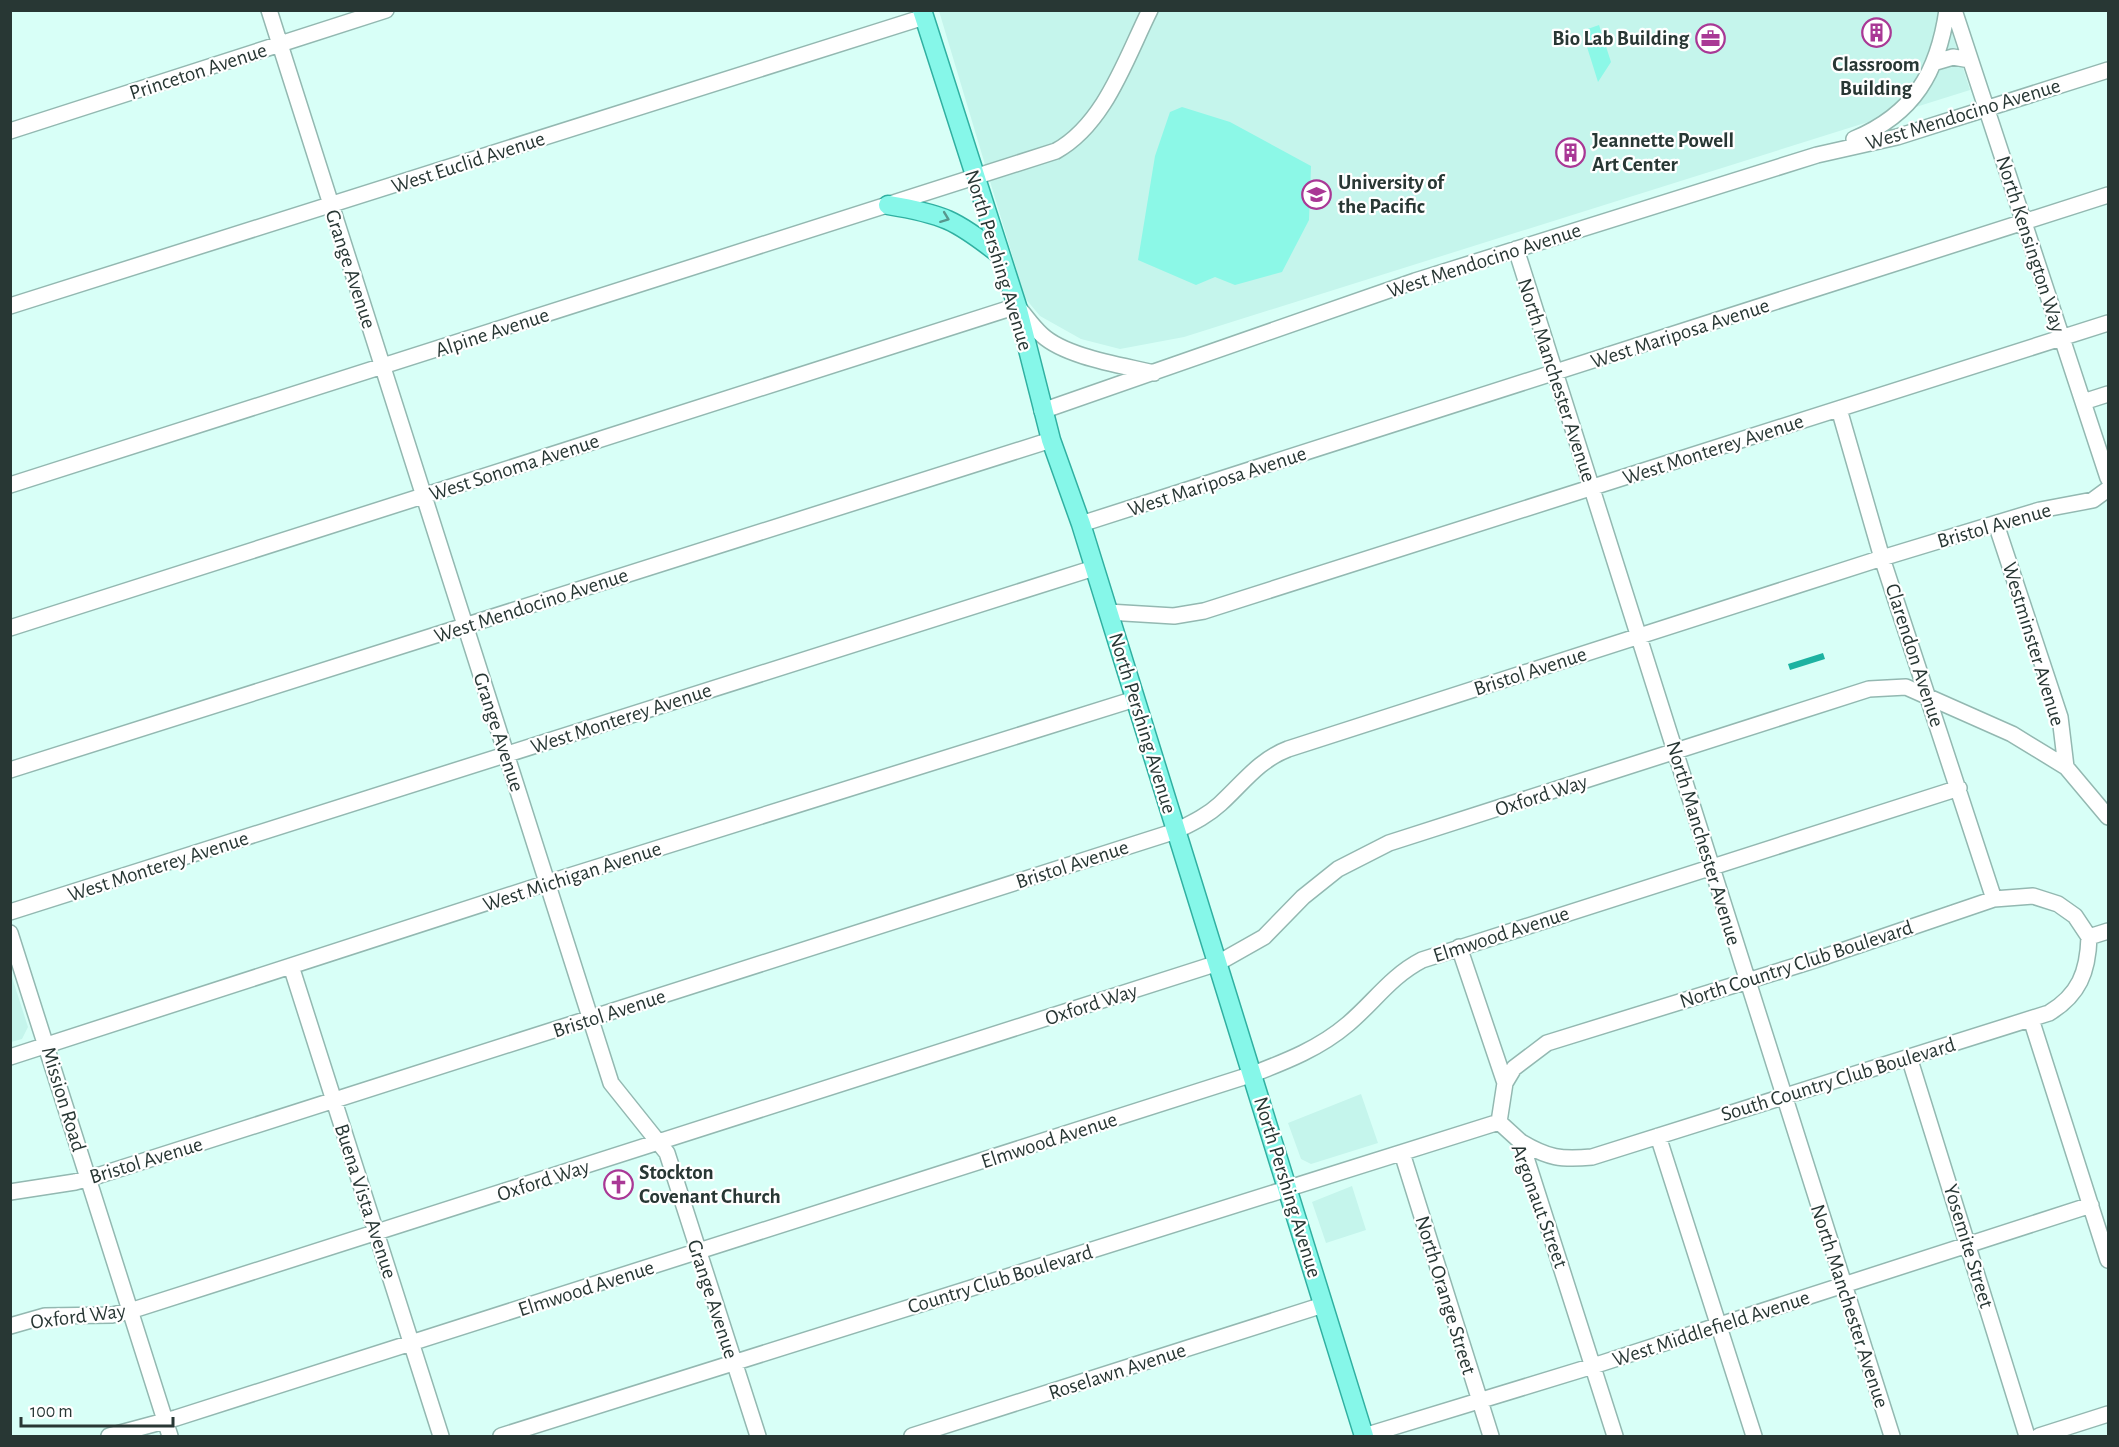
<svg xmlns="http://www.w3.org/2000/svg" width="2119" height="1447" font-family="'Alegreya Sans',sans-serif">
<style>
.built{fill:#c5f5ec}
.green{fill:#8cf8e7}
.water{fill:#1db2a1}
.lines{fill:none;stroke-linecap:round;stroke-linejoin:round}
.minor-casing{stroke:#93b8b1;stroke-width:18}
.major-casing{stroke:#30b0a1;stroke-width:21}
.minor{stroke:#fff;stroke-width:15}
.major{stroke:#86f7e9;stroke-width:18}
.oneway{stroke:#57978e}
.labels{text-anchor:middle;stroke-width:4.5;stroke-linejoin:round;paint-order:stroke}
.poi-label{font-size:21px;font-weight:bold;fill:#283734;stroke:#fff;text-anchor:start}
.street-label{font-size:21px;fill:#283734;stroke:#fff}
</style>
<rect width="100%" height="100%" fill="#d8fff7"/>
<path class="built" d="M939 11H1945L1970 90 1184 337 1120 349 1081 339 1040 316 1025 298Z
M10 971 28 1027 22 1039 11 1042Z
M1361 1094 1378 1143 1311 1164 1301 1159 1288 1123Z
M1352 1186 1366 1230 1326 1243 1312 1202Z"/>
<path class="green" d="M1599 25 1611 62 1598 82 1582 31Z
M1182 107 1230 122 1311 166 1309 220 1282 272 1235 285 1215 277 1196 285 1138 260 1155 156 1170 112Z"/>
<path class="water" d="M1823 653 1825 659 1790 670 1788 664Z"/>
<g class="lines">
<defs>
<path id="minor" d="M269 10 611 1083 667 1153 758 1436
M1954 10 2108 478
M1936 62 1953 57 1970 60
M10 131 386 10
M1854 139C1914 114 1938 72 1947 10
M1516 249 1892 1436
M10 306 924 17
M2083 402 2108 394
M1839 409 1882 558 1994 899
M1042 411 1415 281 1817 155 1897 137 2108 70
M10 485 1056 151C1105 124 1126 58 1150 10
M1081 524 2108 195
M1996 524 2060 717 2066 767
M1108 612 1174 616 1204 611 2108 323
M10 628 1017 306C1025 315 1032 326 1042 335 1066 357 1121 365 1154 373
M10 770 1051 440
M10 912 1094 568
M10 933 170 1436
M1459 947 1505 1083 1499 1122 1521 1142 1615 1436
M291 966 441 1436
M2031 1019 2108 1260
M10 1057 547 883 1135 699
M1909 1057 2027 1436
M1505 1083 1514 1068 1547 1043 1815 960 1994 899 2033 896 2058 904 2075 916 2089 937
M1658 1136 1754 1436
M1521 1142C1548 1158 1561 1160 1592 1157L2049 1013C2079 995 2088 972 2089 937L2108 931
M1402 1153 1491 1436
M10 1192 75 1182 100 1175 1176 831C1192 823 1207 816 1220 804 1243 783 1259 760 1288 749L1882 558 2040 510 2093 500 2108 489
M10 1326 45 1316 112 1315 130 1311 1218 963 1264 937 1303 897 1338 869 1389 843 1869 689 1906 687 2012 734 2066 767 2108 817
M109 1436 176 1418 1253 1074C1287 1061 1320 1048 1348 1024 1374 1002 1391 976 1422 960L1959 788
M501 1436 1499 1122
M912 1436 1323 1305
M1364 1436 1593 1366 2091 1205
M2039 1436 2108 1414"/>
<path id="major" d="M922 10 1017 306 1051 440 1081 524 1364 1436
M888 205C943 214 956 220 999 254"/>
</defs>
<use href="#minor" class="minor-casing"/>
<use href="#major" class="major-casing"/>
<use href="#minor" class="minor"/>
<use href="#major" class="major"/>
</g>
<defs><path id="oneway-chevron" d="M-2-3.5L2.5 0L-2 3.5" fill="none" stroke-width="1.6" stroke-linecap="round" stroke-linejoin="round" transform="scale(1.5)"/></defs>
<use class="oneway" href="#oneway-chevron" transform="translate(945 218) rotate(21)"/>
<defs>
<symbol id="building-ring" viewBox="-11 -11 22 22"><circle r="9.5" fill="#fff" stroke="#a93895" stroke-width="1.5"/><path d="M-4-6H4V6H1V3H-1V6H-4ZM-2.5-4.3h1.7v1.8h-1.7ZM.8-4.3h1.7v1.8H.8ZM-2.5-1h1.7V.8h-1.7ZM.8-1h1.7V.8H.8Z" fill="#a93895"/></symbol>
<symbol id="office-ring" viewBox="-11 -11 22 22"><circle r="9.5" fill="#fff" stroke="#a93895" stroke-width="1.5"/><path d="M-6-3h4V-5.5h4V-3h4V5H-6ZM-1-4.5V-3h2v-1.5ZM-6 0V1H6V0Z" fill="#a93895"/></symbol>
<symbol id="university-ring" viewBox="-11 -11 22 22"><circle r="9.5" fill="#fff" stroke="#a93895" stroke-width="1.5"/><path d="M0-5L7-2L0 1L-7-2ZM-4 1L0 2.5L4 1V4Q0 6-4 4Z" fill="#a93895"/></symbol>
<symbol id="church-ring" viewBox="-11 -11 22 22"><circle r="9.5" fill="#fff" stroke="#a93895" stroke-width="1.5"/><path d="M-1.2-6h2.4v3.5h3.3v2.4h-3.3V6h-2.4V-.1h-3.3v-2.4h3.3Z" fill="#a93895"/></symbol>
</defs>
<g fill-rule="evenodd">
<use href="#building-ring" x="1860" y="16" width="33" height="33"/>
<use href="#office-ring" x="1694" y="22" width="33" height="33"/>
<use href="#building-ring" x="1554" y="136" width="33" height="33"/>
<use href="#university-ring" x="1300" y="178" width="33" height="33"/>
<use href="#church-ring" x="602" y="1168" width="33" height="33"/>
</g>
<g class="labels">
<g class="poi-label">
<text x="1689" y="45" text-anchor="end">Bio Lab Building</text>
<text x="1876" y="71" text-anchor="middle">Classroom<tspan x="1876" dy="24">Building</tspan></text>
<text x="1592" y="147">Jeannette Powell<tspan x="1592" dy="24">Art Center</tspan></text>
<text x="1338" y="189">University of<tspan x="1338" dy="24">the Pacific</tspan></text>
<text x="639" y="1179">Stockton<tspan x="639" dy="24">Covenant Church</tspan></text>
</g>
<g class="street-label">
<text transform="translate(198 71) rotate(-18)" y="7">Princeton Avenue</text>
<text transform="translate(1963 114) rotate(-17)" y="7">West Mendocino Avenue</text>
<text transform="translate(468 162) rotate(-18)" y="7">West Euclid Avenue</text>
<text transform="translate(2031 244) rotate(72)" y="7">North Kensington Way</text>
<text transform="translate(999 260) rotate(73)" y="7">North Pershing Avenue</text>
<text transform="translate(1484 260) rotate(-18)" y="7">West Mendocino Avenue</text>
<text transform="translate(351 269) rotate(72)" y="7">Grange Avenue</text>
<text transform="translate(492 332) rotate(-18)" y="7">Alpine Avenue</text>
<text transform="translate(1680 333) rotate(-18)" y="7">West Mariposa Avenue</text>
<text transform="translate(1557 380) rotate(72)" y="7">North Manchester Avenue</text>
<text transform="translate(1713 449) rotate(-18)" y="7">West Monterey Avenue</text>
<text transform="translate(514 467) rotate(-18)" y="7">West Sonoma Avenue</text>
<text transform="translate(1217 481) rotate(-18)" y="7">West Mariposa Avenue</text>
<text transform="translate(1994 525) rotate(-16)" y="7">Bristol Avenue</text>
<text transform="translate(531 605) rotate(-18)" y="7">West Mendocino Avenue</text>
<text transform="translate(2034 644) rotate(73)" y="7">Westminster Avenue</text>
<text transform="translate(1915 655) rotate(72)" y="7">Clarendon Avenue</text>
<text transform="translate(1530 671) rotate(-18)" y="7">Bristol Avenue</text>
<text transform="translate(621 718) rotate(-18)" y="7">West Monterey Avenue</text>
<text transform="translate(1143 723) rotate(73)" y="7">North Pershing Avenue</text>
<text transform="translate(499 732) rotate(72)" y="7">Grange Avenue</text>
<text transform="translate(1541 795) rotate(-18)" y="7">Oxford Way</text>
<text transform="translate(1704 843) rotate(73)" y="7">North Manchester Avenue</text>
<text transform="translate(1072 864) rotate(-18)" y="7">Bristol Avenue</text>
<text transform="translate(158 866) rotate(-18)" y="7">West Monterey Avenue</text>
<text transform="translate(572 876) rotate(-18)" y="7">West Michigan Avenue</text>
<text transform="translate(1501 934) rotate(-18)" y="7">Elmwood Avenue</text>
<text transform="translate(1796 964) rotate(-18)" y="7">North Country Club Boulevard</text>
<text transform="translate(1091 1004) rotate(-18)" y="7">Oxford Way</text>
<text transform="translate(609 1013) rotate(-18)" y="7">Bristol Avenue</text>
<text transform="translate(1838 1079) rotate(-17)" y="7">South Country Club Boulevard</text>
<text transform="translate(64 1099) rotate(73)" y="7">Mission Road</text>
<text transform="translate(1049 1140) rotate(-18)" y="7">Elmwood Avenue</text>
<text transform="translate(146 1160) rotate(-17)" y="7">Bristol Avenue</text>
<text transform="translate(543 1180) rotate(-18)" y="7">Oxford Way</text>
<text transform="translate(1288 1187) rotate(73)" y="7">North Pershing Avenue</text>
<text transform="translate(366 1201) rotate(72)" y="7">Buena Vista Avenue</text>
<text transform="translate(1540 1206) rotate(70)" y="7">Argonaut Street</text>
<text transform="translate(1969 1246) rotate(73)" y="7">Yosemite Street</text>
<text transform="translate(1000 1279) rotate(-17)" y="7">Country Club Boulevard</text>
<text transform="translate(586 1288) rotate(-18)" y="7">Elmwood Avenue</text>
<text transform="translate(1446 1295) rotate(73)" y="7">North Orange Street</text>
<text transform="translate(713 1299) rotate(72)" y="7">Grange Avenue</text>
<text transform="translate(1850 1306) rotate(72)" y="7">North Manchester Avenue</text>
<text transform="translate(78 1316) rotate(-7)" y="7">Oxford Way</text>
<text transform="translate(1711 1328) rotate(-18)" y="7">West Middlefield Avenue</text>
<text transform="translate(1117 1371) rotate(-18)" y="7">Roselawn Avenue</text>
</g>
</g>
<rect width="2119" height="1447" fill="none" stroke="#283734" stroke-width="24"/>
<path d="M21 1417v9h152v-9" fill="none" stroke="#283734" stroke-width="3"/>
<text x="30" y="1417" font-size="18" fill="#283734" stroke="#ffffff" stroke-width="4.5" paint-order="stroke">100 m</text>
</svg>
